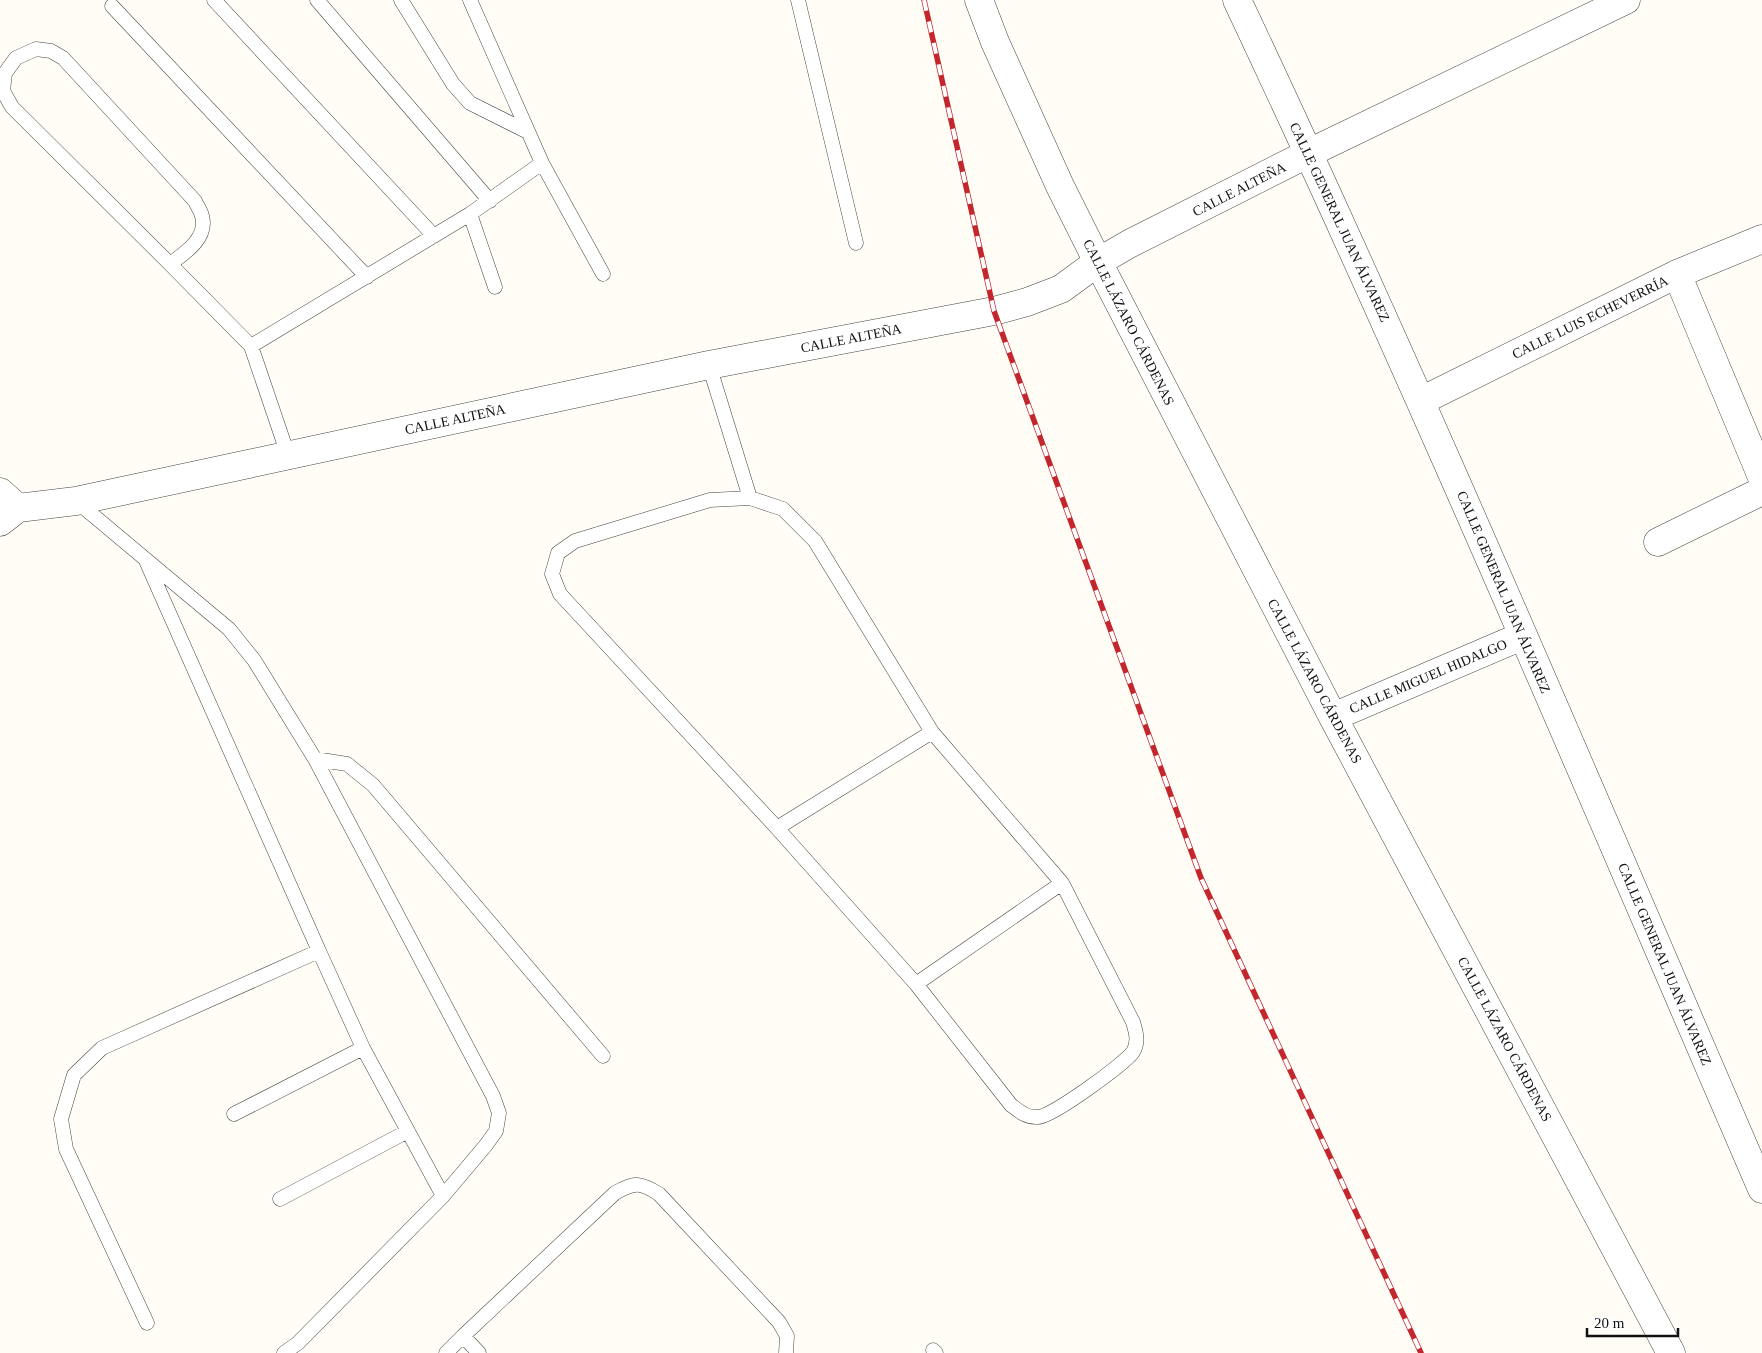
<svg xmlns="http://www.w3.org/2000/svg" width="1762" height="1353" font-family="Georgia,serif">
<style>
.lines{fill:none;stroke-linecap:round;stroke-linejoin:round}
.service-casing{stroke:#444;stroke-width:15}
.minor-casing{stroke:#444;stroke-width:29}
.service{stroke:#fff;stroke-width:14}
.minor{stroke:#fff;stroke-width:28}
.rail-casing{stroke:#c4262e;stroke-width:5.5}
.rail{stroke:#fff;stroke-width:4;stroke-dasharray:11;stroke-linecap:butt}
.labels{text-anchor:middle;stroke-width:5;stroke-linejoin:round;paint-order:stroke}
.street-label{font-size:14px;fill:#111;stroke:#fff}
</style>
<rect width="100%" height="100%" fill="#fffdf5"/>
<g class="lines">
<defs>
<path id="service" d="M214 0 434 236
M317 0 490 201
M401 0 453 84 470 103 528 132
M798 0 856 243
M112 6 367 277
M36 49 51 51 63 58 195 201C197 206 201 211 202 216 208 238 185 253 170 264L12 107 3 91 5 73 16 58Z
M542 163 603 274
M470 214 495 287
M170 264 251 346
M709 365 750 498
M288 455 251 346 470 214 542 163 470 0
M750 498 783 509 815 541 932 732 1062 883 1133 1022C1136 1032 1139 1042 1133 1052 1124 1064 1052 1117 1038 1117 1027 1118 1020 1112 1011 1105L916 984 777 828 560 594 552 574 558 553 575 541 710 500Z
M76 501 229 629 254 660 315 759 493 1096 499 1113 496 1131 486 1145 443 1196 298 1343 284 1353
M315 759 347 764 373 785 603 1056
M777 828 932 732
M319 951 363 1048 443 1196
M916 984 1062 883
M234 1114 363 1048
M280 1199 408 1131
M147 1323 66 1149 61 1119 74 1075 102 1048 319 951 147 563
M463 1336 615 1193C635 1182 640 1182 659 1194L779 1322 787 1336 786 1353
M933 1350 936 1353
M446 1353 463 1336 479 1353"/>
<path id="minor" d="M979 0 995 42 1060 186 1098 262 1333 717 1671 1353
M1237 0C1422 392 1590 791 1762 1189
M1677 274 1762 477
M1421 401 1677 274 1762 239
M0 492 18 508
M0 522 18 508 76 501 709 365 994 311 1027 302 1061 289 1098 262 1129 244 1309 153 1626 0
M1658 542 1762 491
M1333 717 1522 636"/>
</defs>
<use href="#service" class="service-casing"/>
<use href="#minor" class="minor-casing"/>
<use href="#service" class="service"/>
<use href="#minor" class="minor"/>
<defs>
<path id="rail" d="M924 0 994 311 1201 878 1421 1353"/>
</defs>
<use href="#rail" class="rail-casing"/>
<use href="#rail" class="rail"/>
</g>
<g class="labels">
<g class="street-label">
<text transform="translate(1239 189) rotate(-27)" y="5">CALLE ALTEÑA</text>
<text transform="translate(1340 222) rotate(65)" y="5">CALLE GENERAL JUAN ÁLVAREZ</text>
<text transform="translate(1590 317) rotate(-26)" y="5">CALLE LUIS ECHEVERRÍA</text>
<text transform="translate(1129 322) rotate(63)" y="5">CALLE LÁZARO CÁRDENAS</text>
<text transform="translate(851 338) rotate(-11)" y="5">CALLE ALTEÑA</text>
<text transform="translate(455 419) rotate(-12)" y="5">CALLE ALTEÑA</text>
<text transform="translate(1504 592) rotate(67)" y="5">CALLE GENERAL JUAN ÁLVAREZ</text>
<text transform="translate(1428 676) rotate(-23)" y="5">CALLE MIGUEL HIDALGO</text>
<text transform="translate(1315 681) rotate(62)" y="5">CALLE LÁZARO CÁRDENAS</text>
<text transform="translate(1665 964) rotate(67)" y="5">CALLE GENERAL JUAN ÁLVAREZ</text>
<text transform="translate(1505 1039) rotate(62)" y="5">CALLE LÁZARO CÁRDENAS</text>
</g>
</g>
<path d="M1587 1328v8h91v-8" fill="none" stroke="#111111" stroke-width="2.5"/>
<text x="1594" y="1328" font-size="15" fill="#111111" stroke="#ffffff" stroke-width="4" paint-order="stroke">20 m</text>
</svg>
